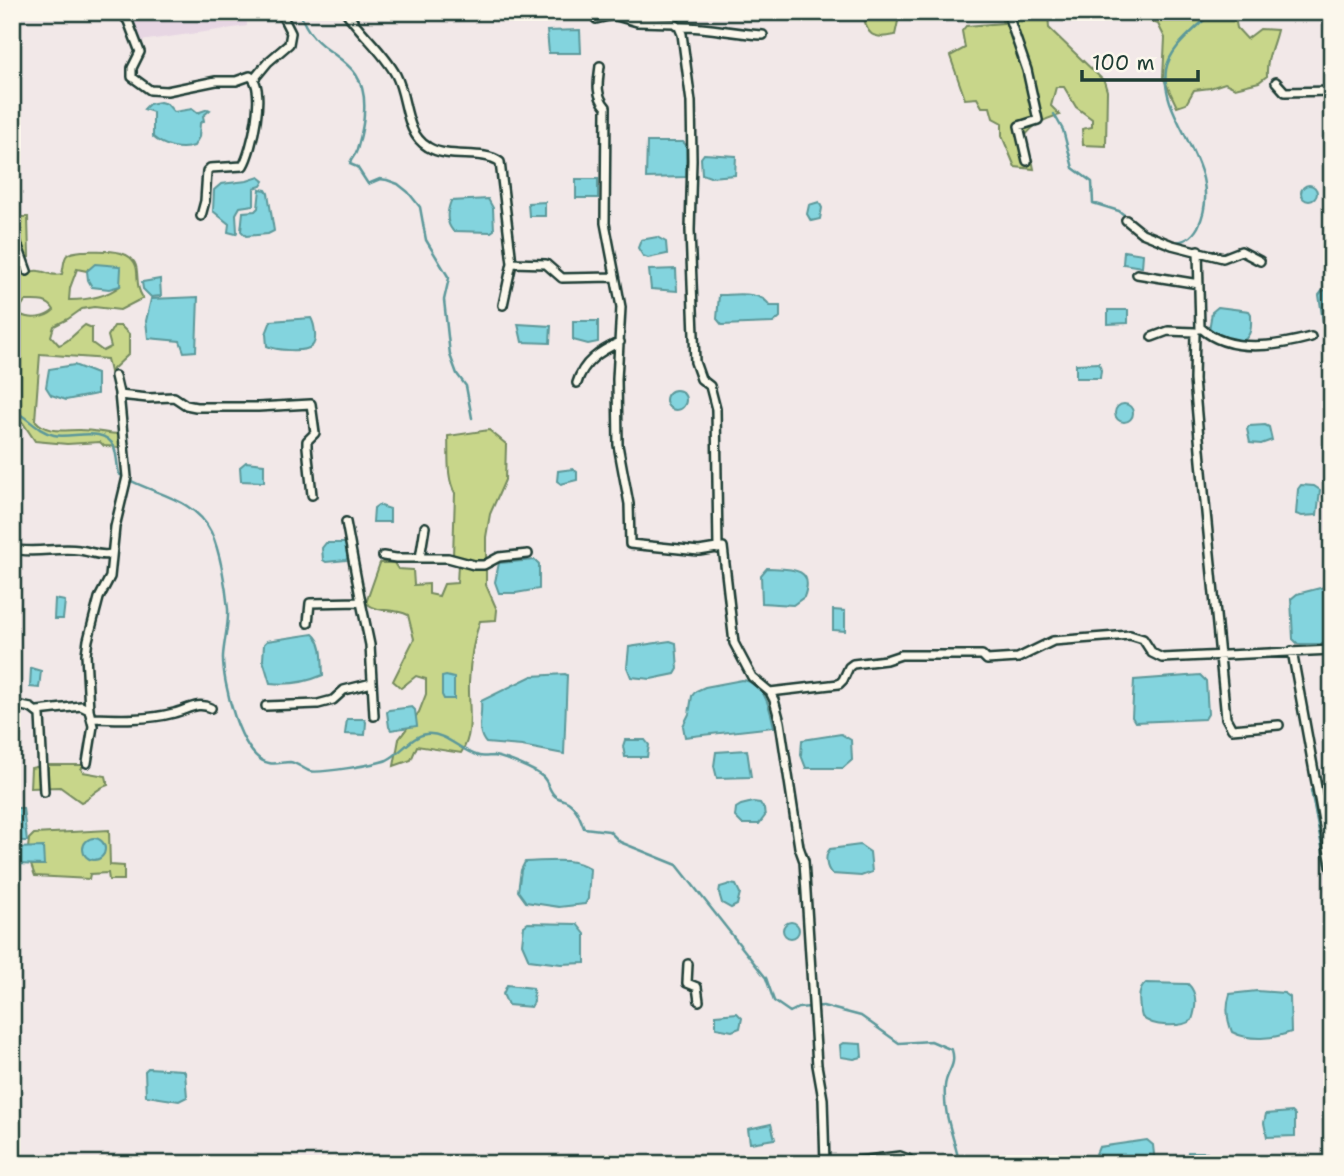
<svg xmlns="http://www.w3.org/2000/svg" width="1344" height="1176" font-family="'Shantell Sans',sans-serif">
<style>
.built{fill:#e7d6e3}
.green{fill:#c8d68a;stroke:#748a5f;stroke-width:2;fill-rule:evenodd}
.water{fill:#83d4de;stroke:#5b989a;stroke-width:2}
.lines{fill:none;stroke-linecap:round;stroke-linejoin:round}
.stream{stroke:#5b989a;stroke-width:2.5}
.minor-casing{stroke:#1f3d34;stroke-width:12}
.minor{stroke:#fbf7ec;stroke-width:7}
</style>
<rect width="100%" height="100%" fill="#f2e8e8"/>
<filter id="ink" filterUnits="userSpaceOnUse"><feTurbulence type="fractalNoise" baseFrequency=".0143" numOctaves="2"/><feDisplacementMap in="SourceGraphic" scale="14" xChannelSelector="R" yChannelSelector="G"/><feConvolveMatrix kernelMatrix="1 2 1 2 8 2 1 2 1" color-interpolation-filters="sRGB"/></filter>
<g filter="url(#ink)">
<path class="built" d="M127 12H246L247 26 140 41Z"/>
<path class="green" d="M863 12H900L895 35C872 40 866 35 863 12Z
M999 12H1048L1049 28 1104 81 1107 91 1106 146 1083 145 1082 129 1092 127V119L1076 107 1064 87H1056L1051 106 1060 115C1041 119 1028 128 1019 146L1032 159 1034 169 1015 167 1002 136V123L993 118 990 107H982L977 98 965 99 950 56 965 48 962 31 966 26 1003 23Z
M1124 12H1234L1237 28 1247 39 1260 29 1277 30C1273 47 1266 58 1267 76L1259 82 1235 88 1225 83 1210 88 1194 90 1186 104 1177 107 1163 77 1165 38 1158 24Z
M12 217H28L29 257H24L12 226Z
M82 251C100 251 136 246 137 272 138 283 137 288 143 298L120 310 94 307 82 309 68 319 54 326 51 336 59 345C69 342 77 331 85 325L92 328V343L103 351 111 347 108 336 114 326H121L129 334V354L110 372 107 359 40 354 35 420C47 434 62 430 79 430 92 430 106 433 119 434V447L104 446 100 442 67 444 35 441 23 423 12 421 17 340 12 332V269L20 264 22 271C30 273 33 270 39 271 49 272 51 277 62 274 66 257 61 253 82 251ZM77 269 87 271 88 269 120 286C106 297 86 300 69 300L70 288ZM25 301C36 301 48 299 54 310 46 318 31 320 21 315L20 308Z
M489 430 506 444 505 480 490 514 486 537V585L497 610 496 620 480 621C473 641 470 661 469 682 468 706 475 733 461 753L417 746 411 760 394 766 399 739 419 712 426 694V679L416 676 401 688 393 681 414 639 408 615C392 607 380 614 366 603L380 563H394L398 569 413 570 414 585 429 584V594L439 596 444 584 457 583 458 564 453 556 455 493C446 478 449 453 448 436Z
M45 765H85L81 769 83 772 106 776 108 785C96 788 91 798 81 802L60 787 30 788 31 768Z
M109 830 110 865 124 866V880H109L108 873 90 874 89 879 35 876 31 865H44L28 848 29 839 34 834Z"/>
<path class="water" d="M580 30 581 53H549L547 31Z
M160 102 167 104 174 112 192 109 197 113 208 109 210 110 203 116 204 121 200 123 199 137 194 146C180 151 163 146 153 137V112L144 109 149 104Z
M647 142H683L686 145V177L646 178Z
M704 154 736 156 735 175 710 177 702 174 701 158Z
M259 177 264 181 261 186 254 188V205L240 207 236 214 237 232 236 234 228 232 229 224 213 211 214 190 221 184 247 181Z
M576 179H598V198H576Z
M1301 193a8 8 0 1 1 16 0a8 8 0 1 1-16 0Z
M260 189 266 190 268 193 274 231 268 234 246 236 241 231 243 212 255 211 258 208Z
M488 199 493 208 494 230 491 232 453 231C445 222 447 211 451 201Z
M545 202V216H529L528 203Z
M819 202 822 208 820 219 811 221 807 214 809 205Z
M657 237 666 242 667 254 648 258 643 256 638 248 641 240Z
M1124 251 1143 254 1142 267 1123 264Z
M95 264 119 266 121 268 120 286 109 289 92 287 88 280 87 271Z
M676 269 677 291 651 289 649 270Z
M160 279 161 296 151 297 143 289 142 282Z
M1332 288V326L1328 327 1323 322 1319 295 1322 291Z
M719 295C735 295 761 290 770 306H780V317L773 323 722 325 717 319Z
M198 297 196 351 184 352 180 341 148 338 146 321 151 299Z
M1218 307 1249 311 1251 314C1251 324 1253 334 1243 341L1221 338 1209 330 1212 312Z
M1108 310H1128V323L1108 324Z
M311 318C314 323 318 340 312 346 305 353 275 350 267 346L266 334 271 321Z
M573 321H598V342L588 344 573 340Z
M518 324 551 326 550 343 522 342Z
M1099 363 1101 370 1100 378H1076V364Z
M74 365 97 374V394L66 400 51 395 46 387 49 369Z
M666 400a10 10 0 1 1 20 0a10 10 0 1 1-20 0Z
M1115 413a9 9 0 1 1 18 0a9 9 0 1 1-18 0Z
M1265 425 1269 427 1272 440 1261 444 1250 443 1247 429 1249 426Z
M246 462 264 464V482L241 481 240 467Z
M573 469 577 472V480L561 484 557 481 558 471Z
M1301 485 1314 486 1320 490 1317 515 1302 516 1296 514 1298 489Z
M378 505 390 509V522H373L374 508Z
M326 543H345L348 557 346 560 326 562 323 560 322 548Z
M535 560 539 564V589L516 593H499L495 582 499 563Z
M767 568C788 569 816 566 804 597L793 605 762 603 761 575Z
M1328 586H1332V644H1298L1293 639 1291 599 1297 594Z
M55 599 65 601 63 619H54Z
M833 610 845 611V631L833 630Z
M313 634C324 643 322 661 323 675 307 682 287 685 270 683L263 660 264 644 267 641Z
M670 641 676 643 678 669 675 674 651 679 631 677 627 667 629 647Z
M31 668 41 671 39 688 30 687Z
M565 674 567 675 564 754 522 746 486 743C475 730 483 717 481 701L532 676Z
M1200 675 1206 681 1208 714 1205 719 1135 722 1132 717 1134 680Z
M446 676 454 678V699H444L442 695V677Z
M742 680C765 682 770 709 774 727L685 737 683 726 689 714 692 696 696 691 705 687Z
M412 707 415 710 417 726 391 730 389 727 387 712 389 710Z
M347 719H364L366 722 365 735 345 734Z
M841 734 851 740 852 760 843 768H806L801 755 802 740Z
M625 740H645L649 745 647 757H625L623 746Z
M747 750 751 777 717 778 714 766 716 752Z
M753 802 760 803 764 809 765 816 759 824H742L735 817 736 808 741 805Z
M12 808H23L27 841H13Z
M83 849a11 11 0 1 1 22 0a11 11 0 1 1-22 0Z
M860 845 870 852 872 872 861 876 832 874C826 868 824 856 830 849Z
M43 847 44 865 16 864 14 848Z
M525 862C544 862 574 856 590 869L588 899 585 904 559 907 526 902 518 891 521 870Z
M730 884 736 885 740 893 737 905 731 908 722 903 719 893 720 887Z
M783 930a8 8 0 1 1 16 0a8 8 0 1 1-16 0Z
M528 923 577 924 585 934V963L561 964 529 960 522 944 524 926Z
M1146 983 1188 984C1198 993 1196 1008 1192 1020 1181 1028 1152 1027 1142 1017 1139 1006 1136 990 1146 983Z
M507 985 533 988 534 1002 531 1007 508 1005 503 994Z
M1257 991 1284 993 1290 997 1291 1032C1273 1039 1249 1041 1232 1032 1227 1020 1226 1006 1230 994Z
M737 1013 742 1018 740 1028 732 1031 716 1028V1015Z
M843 1043 861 1044 862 1057 854 1059 841 1057 840 1045Z
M148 1068 182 1070 185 1072 187 1097 179 1101 146 1096 145 1071Z
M1292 1112 1295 1115V1136L1267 1137 1264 1123 1266 1114Z
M771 1124 775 1139 750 1143 748 1129Z
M1147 1140 1153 1145 1155 1164H1097L1096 1154 1099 1147Z
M1188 1152H1207L1208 1164H1186Z"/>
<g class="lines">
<path class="stream" d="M300 12C314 62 369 51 364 113 364 125 360 139 357 150 355 157 351 157 350 164L357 167 368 184 380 179 387 180 398 184 408 192 420 207 426 240 449 278 444 300 450 355 457 374 466 386 472 418
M1054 114 1063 130 1073 168 1092 182 1093 203 1119 211 1127 217
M1172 242C1184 242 1192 238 1198 227 1227 168 1159 121 1166 70 1170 46 1197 29 1212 12
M12 411C25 413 35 431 54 435 71 439 105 425 114 447 117 454 117 466 119 474 148 494 194 496 211 532 220 551 226 587 228 609 229 625 224 640 223 656 222 681 240 758 269 763 275 765 283 762 290 762 297 763 302 768 309 771 319 774 377 764 387 760 401 753 412 736 426 734 446 732 460 751 479 756 483 757 489 756 494 756 506 758 534 769 543 777 548 782 549 790 554 795 557 799 563 799 568 802 577 808 580 818 584 828L609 831 620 842 677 865 766 978 774 1001 790 1012 798 1008 823 1006 861 1016 899 1043 931 1041 952 1050C957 1066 946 1072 945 1086 943 1112 952 1132 958 1157L955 1164
M1311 790 1325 862 1332 884
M1332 904C1326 921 1328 938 1332 956"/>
<defs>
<path id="minor" d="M121 12 128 21 140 52 132 68V77L150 90 167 91 216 81H236L250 76C267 86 252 151 243 166L210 168 207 171 205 201 201 216
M346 12C362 35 383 51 396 75 408 98 404 133 428 147 449 160 483 149 500 162L512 263 503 305
M1007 12 1027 70 1038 120 1019 126 1027 161
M596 19 613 15 637 22 674 23 679 27 682 34 691 102 692 160 690 230 695 362 701 379 710 386 716 409 718 549
M679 27C708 26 734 34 763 35
M600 66C598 82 595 94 606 107L605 223 621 307 617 379 618 445 629 504 630 544 699 551 723 547 734 643 752 677 770 692 774 700 780 722 799 847 804 861 817 1065 823 1099 825 1164
M254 79 268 62 289 44 291 33 284 19 288 12
M1276 82 1285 92 1332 91
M1126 220 1142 233 1172 245 1223 258 1241 251 1260 261
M12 230 27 271
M1198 250 1200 329
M512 263 546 264 562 278 614 277
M1137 274 1199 284
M1201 328C1229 354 1278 346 1311 337
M1152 337 1168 331 1195 332 1194 380 1201 461 1226 718 1232 729 1279 725
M577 383C583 362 600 351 620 342
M119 395 148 398 174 397 186 405 196 407H258L311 404 315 433 307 441V447L312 495
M12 549C34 554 57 547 79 550 90 551 99 557 111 554
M383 556 396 558H448L474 565H484L499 557 528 554
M420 558 425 527
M361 602 370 645 374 716
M308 623 310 603 361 602 346 522
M1292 651 1332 870
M770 692 839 684 843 680 849 667 853 664 886 660 901 655H982L987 660 1018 658 1053 641 1130 635 1143 639 1152 653 1162 658 1332 650
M12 704 31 708 40 715 44 792
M266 706 318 704 333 700 344 690 372 683
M89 710 86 654 88 640 99 598 110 577 115 527 127 477 119 393 115 376
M38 711 81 706 89 710 93 726 87 763
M92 718C119 719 148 720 174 713 187 710 198 701 211 708
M1328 780 1332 779
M688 964 687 983 697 987 699 1001
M834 1164 900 1156 908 1159 911 1164"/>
</defs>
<use href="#minor" class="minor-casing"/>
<use href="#minor" class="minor"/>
</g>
</g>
<rect width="1344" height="1176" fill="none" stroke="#fbf7ec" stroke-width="42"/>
<rect x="21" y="21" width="1302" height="1134" fill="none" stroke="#1f3d34" stroke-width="2.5" filter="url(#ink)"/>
<path d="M1082 70v10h116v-10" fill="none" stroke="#1f3d34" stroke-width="3.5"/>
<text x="1092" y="70" font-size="21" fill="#1f3d34" stroke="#fbf7ec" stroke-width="5" paint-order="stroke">100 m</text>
</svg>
